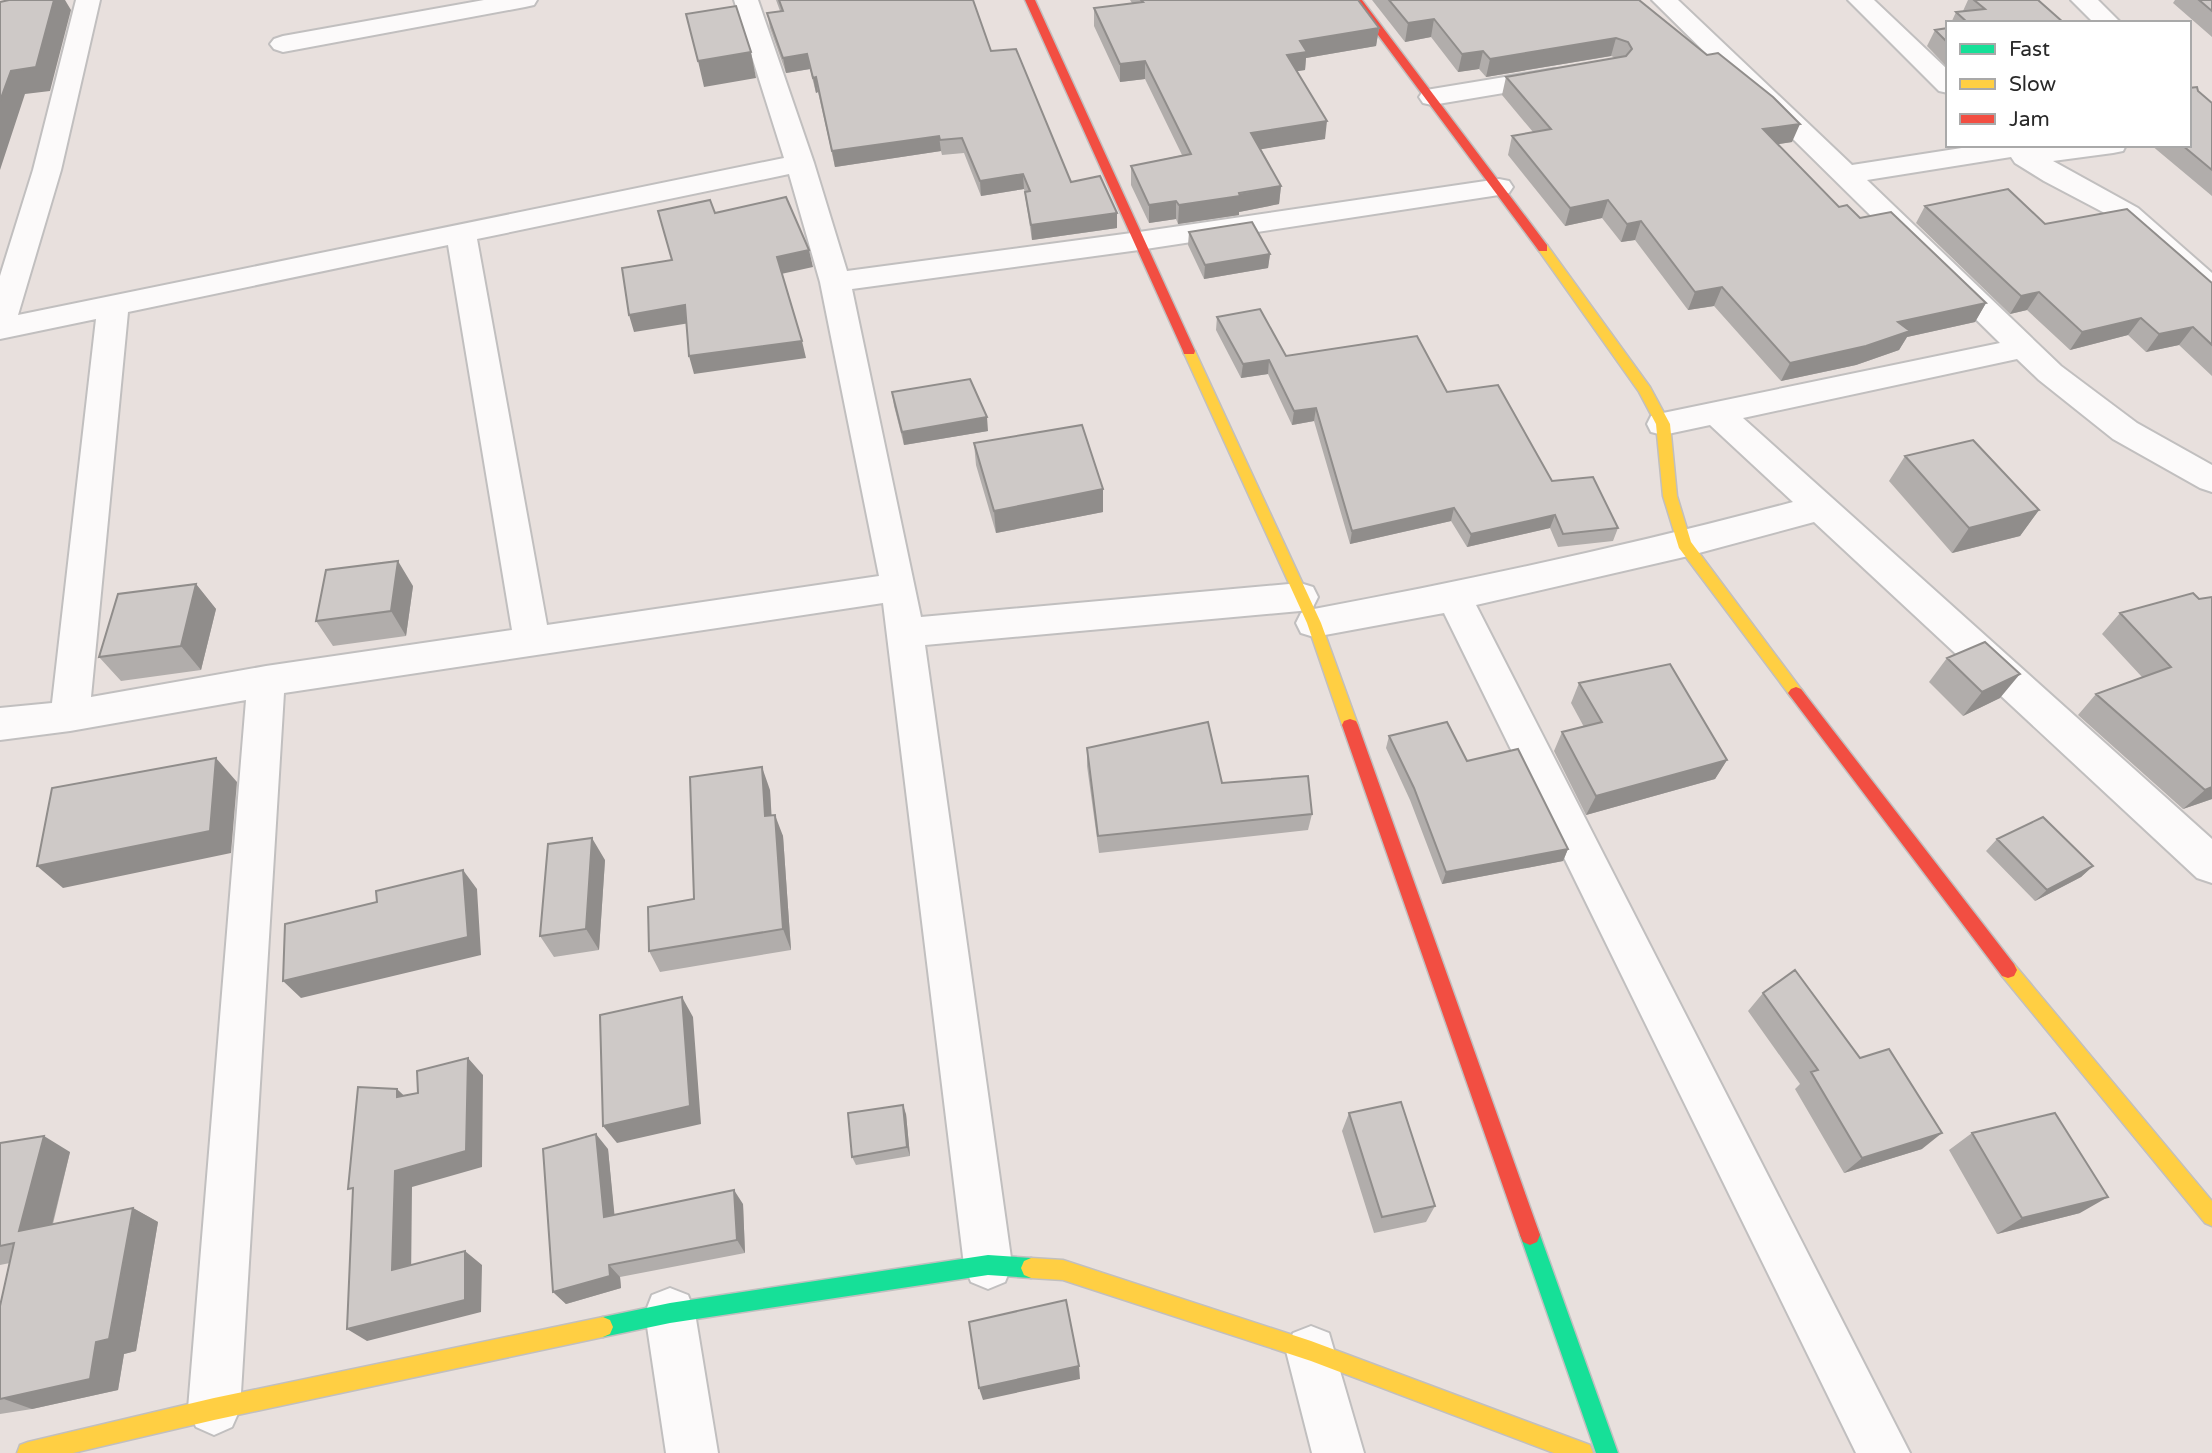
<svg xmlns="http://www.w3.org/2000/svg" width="2212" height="1453" font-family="'Varela Round',sans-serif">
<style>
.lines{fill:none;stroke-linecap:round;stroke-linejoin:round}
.street-casing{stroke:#c1bfbf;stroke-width:4}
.fast-casing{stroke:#c1bfbf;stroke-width:3}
.slow-casing{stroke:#c1bfbf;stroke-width:3}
.jam-casing{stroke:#c1bfbf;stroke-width:3}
.street{fill:#fcfafa;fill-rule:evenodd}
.fast{fill:#16e098;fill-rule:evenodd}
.slow{fill:#ffcf43;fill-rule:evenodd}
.jam{fill:#f24e42;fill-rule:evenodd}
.wall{fill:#b1adab}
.shaded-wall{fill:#908d8b}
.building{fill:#cec9c7;stroke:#908d8b;stroke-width:2}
</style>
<rect width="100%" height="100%" fill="#e8e0dd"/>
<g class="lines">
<defs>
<path id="street" d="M76 0H100L61 170 18 315 784 158 734 0H758L814 163 847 271 1139 232 1499 179 1509 181 1513 187 1509 193 1499 195 1139 250 852 289 921 617 1300 583 1313 587 1318 597 1313 607 1300 611 925 645 1012 1265 1005 1282 988 1289 971 1282 964 1265 883 603 284 693 240 1409 232 1427 214 1435 196 1427 188 1409 246 700 70 731 0 740V708L52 703 96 319 0 339V276L33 170ZM789 174 820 282 879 576 547 625 477 239ZM448 245 512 630 266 666 91 697 128 312Z
M484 0H537L534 5 525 7 283 52 274 49 270 44 274 39 283 36Z
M1652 0H1678L1852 165 1981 145H2030L2033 148 2126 145 2123 151 2113 153 2053 161 2138 208 2212 273V299L2201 296 2118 220 2044 181 2015 163 2011 157 1867 180 2061 366 2137 423 2212 465V492L2200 488 2113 439 2039 380 2017 359 1743 418 2212 839V883L2197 878 1814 522 1684 557 1476 605 1910 1453H1856L1444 613 1314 637 1301 633 1296 623 1301 613 1314 609C1475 579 1635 544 1793 502L1710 425 1663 435 1651 432 1647 424 1651 416 1663 413 2000 343Z
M1848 0H1874L1948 70V93L1939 91Z
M2071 0H2098L2121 23H2094Z
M1554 69 1563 71 1567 77 1563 83 1432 105 1423 103 1419 97 1423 91 1432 89Z
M670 1288 688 1295 695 1313 718 1453H666L645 1313 652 1295Z
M1311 1326 1329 1333 1364 1453H1312L1286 1351 1293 1333Z"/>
<path id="fast" d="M1530 1225 1537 1228 1540 1235 1618 1453H1596L1520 1235 1523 1228Z
M988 1255 1031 1258 1038 1261 1041 1268 1038 1275 1031 1278 988 1275 670 1323 603 1337 596 1334 593 1327 596 1320 603 1317 670 1303Z"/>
<path id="slow" d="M1543 244 1547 245 1650 387 1670 424 1677 496 1691 542 1801 689 1804 693 1801 697H1791L1679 548 1663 496 1656 424 1639 392 1537 248Z
M1189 347 1195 351 1321 623 1358 725 1356 729H1344L1342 725 1307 623 1183 351Z
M2008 962 2014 964 2212 1201V1226L2205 1223 2002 976 1999 970 2002 964Z
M1031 1258 1063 1260 1311 1341 1582 1442 1590 1445 1593 1453H1554L1311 1361 1063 1280 1031 1278 1024 1275 1021 1268 1024 1261Z
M603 1317 610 1320 613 1327 610 1334 603 1337 214 1420 73 1453H17L20 1445 28 1442 214 1398Z"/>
<path id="jam" d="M1025 0H1035L1195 351 1194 354H1184L1183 351Z
M1352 0H1362L1547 245V251H1539Z
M1796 687 1801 689 2014 964 2017 970 2014 976 2008 978 2002 976 1791 697 1788 693 1791 689Z
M1350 719 1356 721 1358 725 1540 1235 1537 1242 1530 1245 1523 1242 1520 1235 1342 725 1344 721Z"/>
</defs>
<use href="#street" class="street-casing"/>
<use href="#fast" class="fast-casing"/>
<use href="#slow" class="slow-casing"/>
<use href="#jam" class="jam-casing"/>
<use href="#street" class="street"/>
<use href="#fast" class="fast"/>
<use href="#slow" class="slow"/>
<use href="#jam" class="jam"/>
</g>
<path class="wall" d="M776 0H973L991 51 1071 182 1117 228 1032 240 1024 189 981 196 964 153 942 155 941 151 835 167 818 92 816 93 810 69 786 73 770 28 767 13 780 11Z
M1130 0H1358L1379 28 1376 46 1306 58 1305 70 1297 71 1325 139 1261 149 1281 186 1279 204 1239 212V215L1178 224 1176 219 1149 223 1131 185V166L1182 155 1145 79 1120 82 1094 26V8L1132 3Z
M1372 0H1639L1792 142 1778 144 1839 207 1860 218 1986 303 1975 322 1907 337 1899 350 1856 365 1781 381 1714 306 1688 310 1635 240 1621 242 1602 218 1565 226 1508 155 1512 136 1533 132 1502 95 1506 77 1616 58 1611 56 1486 77 1479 69 1458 72 1431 37 1405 42Z
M1968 0H2038L2064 23H1951L1956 12 1963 11Z
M2175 0H2212V37L2173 3Z
M1948 28V68L1927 46 1935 30Z
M2198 91 2212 103V196L2151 145H2189Z
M1925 206 2045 224 2212 283V376L2179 345 2146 352 2128 335 2070 350 2027 310 2010 314 1916 223Z
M1189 232 1270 254 1268 268 1204 279 1188 245Z
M1217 317 1286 356 1447 392 1552 481 1618 528 1613 541 1558 547 1550 528 1467 547 1451 521 1350 544 1314 421 1292 425 1268 374 1241 378 1216 330Z
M892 392 988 431 904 445 894 406Z
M974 443 1103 512 996 533 976 465Z
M1905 456 2039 510 2020 536 1952 553 1889 481Z
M196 584 216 609 201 670 121 681 99 657Z
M413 586 406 636 333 646 316 621Z
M2199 599 2212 799 2183 809 2078 715 2096 694 2142 677 2102 634 2120 613Z
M1947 658 2000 698 1963 716 1929 682Z
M1579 683 1727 760 1715 779 1586 815 1554 751 1562 732 1584 727 1571 703Z
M1389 736 1467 761 1568 849 1563 861 1442 884 1410 800 1386 748Z
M1087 748 1222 783 1312 814 1308 830 1099 853 1087 766Z
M770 790 771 815 783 836 791 950 660 972 649 951 694 899Z
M1997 839 2093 866 2081 877 2035 901 1986 851Z
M605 860 599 950 554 957 540 936Z
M1763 993 1860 1058 1922 1149 1844 1173 1795 1089 1800 1084 1748 1011Z
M1349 1113 1435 1206 1426 1222 1374 1233 1342 1131Z
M906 1114 910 1156 856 1165 852 1157Z
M1972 1133 2080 1213 1997 1234 1949 1150Z
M0 1143 70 1152 53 1224 133 1208 158 1222 136 1351 124 1354 118 1390 32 1409 0 1414V1306L10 1263 0 1265Z
M608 1149 614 1215 743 1204 745 1253 620 1277 621 1288 566 1304 553 1292Z"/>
<path class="shaded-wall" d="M54 0H65L71 10 50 91 25 94 0 170V101L11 71Z
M1434 19 1431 37 1405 42 1408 23Z
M1379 28 1376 46 1306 58 1305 70 1285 73 1287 55 1300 41Z
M1616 38 1611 56 1486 77 1490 59Z
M1483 51 1479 69 1458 72 1462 54Z
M751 52 756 78 704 87 698 61Z
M807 54 810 69 786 73 783 58Z
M1145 61V79L1120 82V64Z
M816 77 818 92 816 93 813 78Z
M1327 121 1325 139 1250 151 1251 133Z
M1800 124 1792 142 1756 148 1763 129Z
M939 136 941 151 835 167 832 151Z
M1023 174 1024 189 981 196 980 181Z
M1281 186 1279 204 1239 212V215L1178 224 1179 205Z
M1608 200 1602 218 1565 226 1570 208Z
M1176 201V219L1149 223V205Z
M1117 213V228L1032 240 1031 225Z
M1641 221 1635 240 1621 242 1627 224Z
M809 250 813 267 781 274 777 257Z
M1270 254 1268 268 1204 279 1205 265Z
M1722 287 1714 306 1688 310 1695 292Z
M2039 292 2027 310 2010 314 2021 296Z
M1986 303 1975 322 1907 337 1899 350 1856 365 1781 381 1790 363 1898 322Z
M685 305 690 323 634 332 629 315Z
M2141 318 2128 335 2070 350 2082 332Z
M2193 327 2179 345 2146 352 2159 334Z
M802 341 806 358 694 374 689 356Z
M1269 360 1268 374 1241 378 1243 364Z
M1316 408 1314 421 1292 425 1294 411Z
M987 417 988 431 904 445 902 432Z
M1103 489V512L996 533 994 511Z
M1454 508 1451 521 1350 544 1352 531Z
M2039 510 2020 536 1952 553 1969 528Z
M1555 515 1550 528 1467 547 1471 534Z
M398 561 413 586 406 636 391 611Z
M196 584 216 609 201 670 181 646Z
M2020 674 2000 698 1963 716 1982 692Z
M216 758 237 782 231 853 63 888 37 866Z
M1727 760 1715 779 1586 815 1596 796Z
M762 767 770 790 773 838 765 816Z
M2212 787V799L2183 809 2205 790Z
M775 815 783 836 791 950 783 929Z
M592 838 605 860 599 950 586 929Z
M1568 849 1563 861 1442 884 1446 872Z
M2093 866 2081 877 2035 901 2047 890Z
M463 870 477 889 481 955 301 998 283 981Z
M682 997 693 1017 701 1124 617 1143 603 1126Z
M468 1058 483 1075 482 1167 412 1187 411 1283 392 1270 395 1171Z
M397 1089 414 1105 397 1097Z
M903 1105 906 1114 910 1156 907 1147Z
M1942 1133 1922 1149 1844 1173 1862 1158Z
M596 1134 608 1149 616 1230 604 1217Z
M44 1136 70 1152 47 1245 19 1231Z
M734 1190 743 1204 745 1253 737 1240Z
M2108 1197 2080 1213 1997 1234 2022 1218Z
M133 1208 158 1222 136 1351 124 1354 118 1390 32 1409 1 1398 96 1342Z
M465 1251 482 1265 481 1312 367 1341 347 1329Z
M609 1265 620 1277 621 1288 566 1304 553 1292Z
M1079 1366 1080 1379 983 1400 979 1388Z"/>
<path class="building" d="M9 0H54L36 67 11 71 0 101V2Z
M779 0H973L991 51 1016 49 1071 182 1100 176 1117 213 1031 225 1025 192 1030 191 1023 174 980 181 962 138 940 140 939 136 832 151 816 77 813 78 807 54 783 58 767 13 783 11Z
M1141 0H1358L1379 28 1300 41 1307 52 1287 55 1327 121 1251 133 1281 186 1239 193 1240 196 1179 205 1176 201 1149 205 1131 166 1191 154 1145 61 1120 64 1094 8 1143 2Z
M1389 0H1639L1707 55 1718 53 1773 97 1800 124 1763 129 1839 207 1847 205 1860 218 1891 212 1986 303 1898 322 1910 331 1866 346 1790 363 1722 287 1695 292 1641 221 1627 224 1608 200 1570 208 1512 136 1551 129 1506 77 1626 56 1632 49 1628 42 1616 38 1490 59 1483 51 1462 54 1434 19 1408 23Z
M1974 0H2038L2064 23H1968L1956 12 1985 9Z
M2199 0H2212V11Z
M736 6 751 52 698 61 686 14Z
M1948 28V43L1935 30Z
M2197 87 2198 91 2212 103V170L2182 145H2189V88Z
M2008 189 2045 224 2127 209 2212 283V345L2193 327 2159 334 2141 318 2082 332 2039 292 2021 296 1925 206Z
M786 197 809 250 777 257 802 341 689 356 685 305 629 315 622 268 672 260 658 211 710 200 715 213Z
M1252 222 1270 254 1205 265 1189 232Z
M1260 309 1286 356 1417 336 1447 392 1498 385 1552 481 1593 477 1618 528 1563 534 1555 515 1471 534 1454 508 1352 531 1316 408 1294 411 1269 360 1243 364 1217 317Z
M970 379 987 417 902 432 892 392Z
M1082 425 1103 489 994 511 974 443Z
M1973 440 2039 510 1969 528 1905 456Z
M398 561 391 611 316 621 326 570Z
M196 584 181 646 99 657 118 594Z
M2193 593 2199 599 2212 597V787L2205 790 2096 694 2171 667 2120 613Z
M1985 642 2020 674 1982 692 1947 658Z
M1670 664 1727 760 1596 796 1562 732 1602 722 1579 683Z
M1208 722 1222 783 1308 776 1312 814 1098 836 1087 748Z
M1447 722 1467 761 1518 749 1568 849 1446 872 1414 788 1389 736Z
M216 758 210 831 37 866 52 788Z
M762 767 765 816 775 815 783 929 649 951 648 907 694 899 690 777Z
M2043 817 2093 866 2047 890 1997 839Z
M592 838 586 929 540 936 548 844Z
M463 870 468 937 283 981 285 924 377 902 376 891Z
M1795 970 1860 1058 1889 1049 1942 1133 1862 1158 1811 1072 1818 1070 1763 993Z
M682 997 690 1106 603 1126 600 1015Z
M468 1058 466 1151 395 1171 392 1270 465 1251V1300L347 1329 353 1188 348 1189 358 1087 397 1089V1097L418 1093 417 1071Z
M1401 1102 1435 1206 1382 1217 1349 1113Z
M903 1105 907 1147 852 1157 848 1113Z
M2055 1113 2108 1197 2022 1218 1972 1133Z
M596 1134 604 1217 734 1190 737 1240 609 1265 610 1276 553 1292 543 1149Z
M44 1136 19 1231 133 1208 109 1339 96 1342 90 1379 0 1399V1306L14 1243 0 1246V1143Z
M1066 1300 1079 1366 979 1388 969 1322Z"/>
<rect x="1946" y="21" width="245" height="126" fill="#ffffff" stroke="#a9a9a9" stroke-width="2"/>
<rect x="1960" y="44" width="35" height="10" fill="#16e098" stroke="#a9a9a9" stroke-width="2"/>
<text x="2009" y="56" font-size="21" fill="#292929">Fast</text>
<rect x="1960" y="79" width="35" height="10" fill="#ffcf43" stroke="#a9a9a9" stroke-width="2"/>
<text x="2009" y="91" font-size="21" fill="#292929">Slow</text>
<rect x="1960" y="114" width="35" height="10" fill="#f24e42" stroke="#a9a9a9" stroke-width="2"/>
<text x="2009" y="126" font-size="21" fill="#292929">Jam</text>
</svg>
